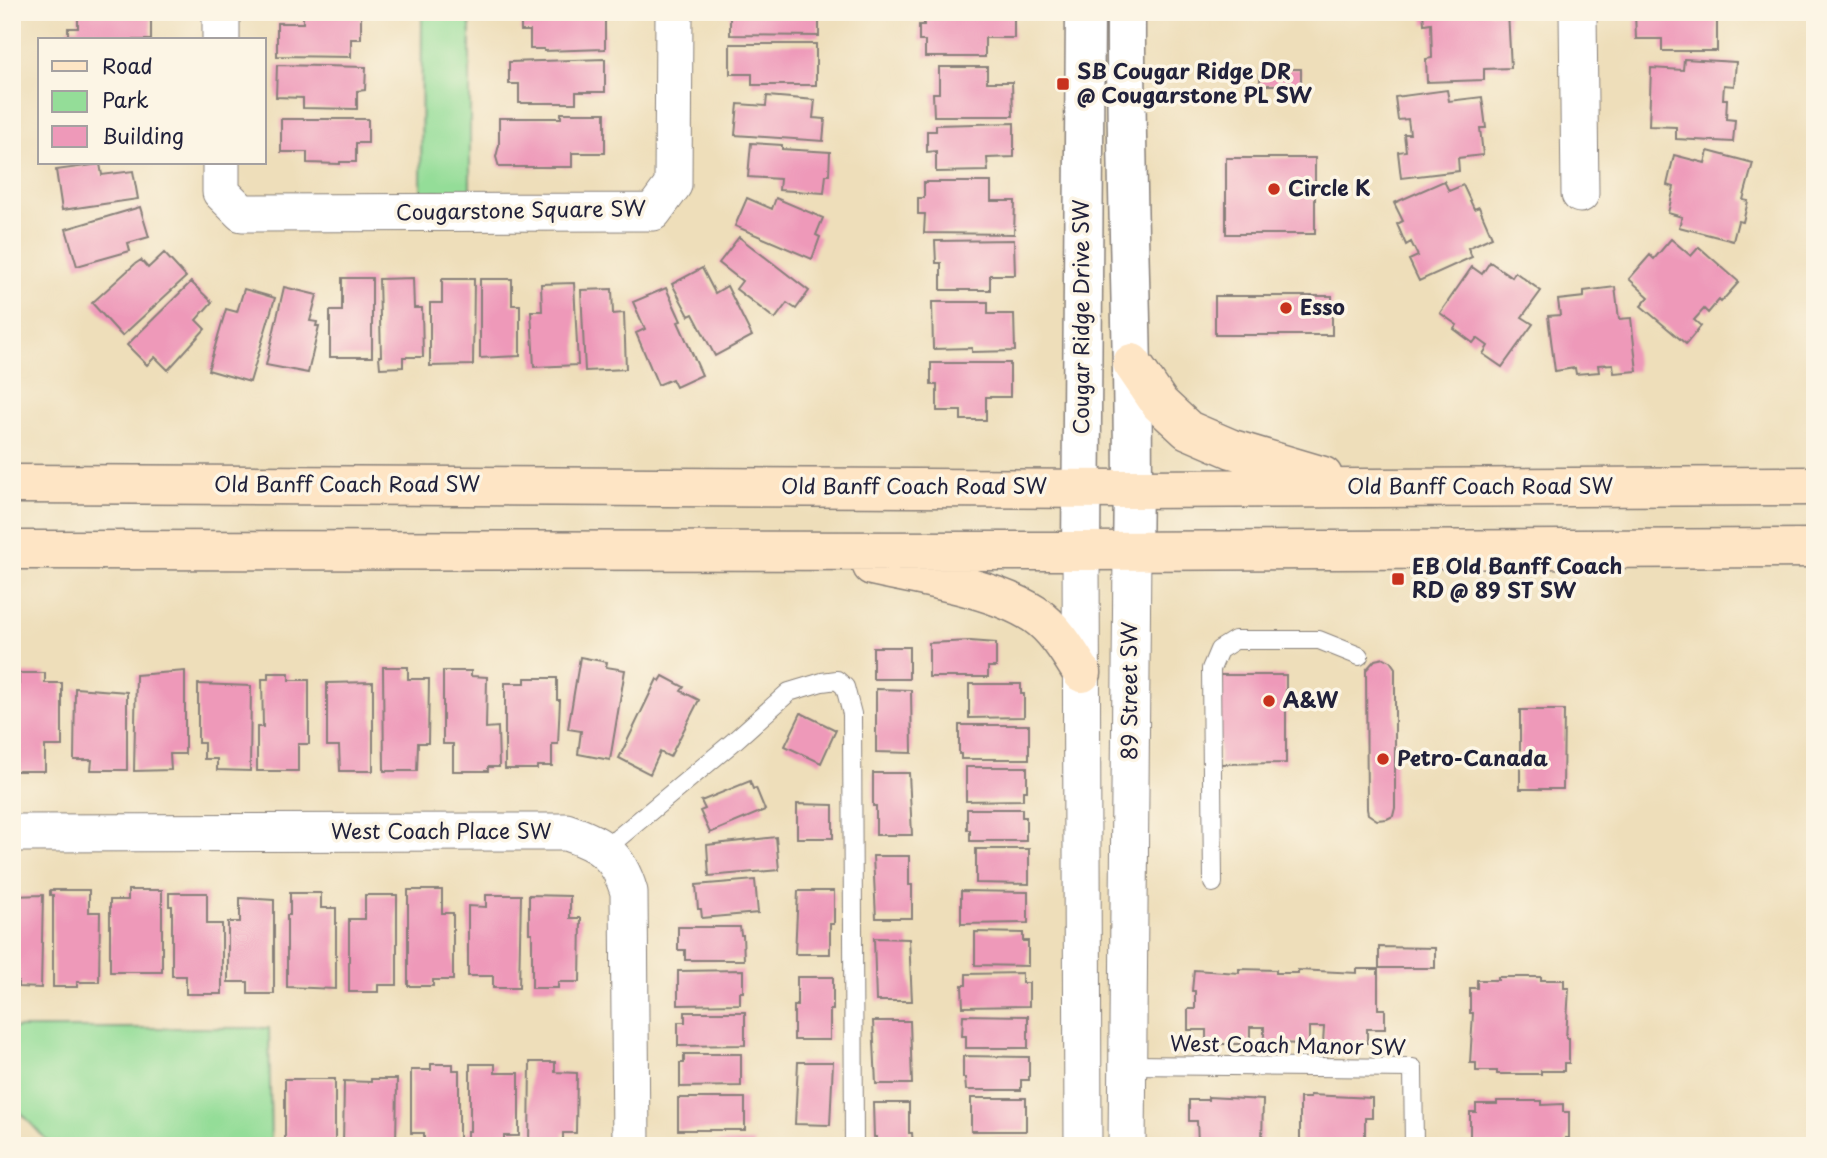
<svg xmlns="http://www.w3.org/2000/svg" width="1827" height="1158" font-family="'Playpen Sans',sans-serif">
<style>
.green{fill:#94dd98;stroke:#5b806a;stroke-width:2}
.building{fill:#ee99b9}
.lines{fill:none;stroke-linecap:round;stroke-linejoin:round}
.service-casing{stroke:#88807a;stroke-width:20}
.minor-casing{stroke:#88807a;stroke-width:39}
.tertiary-casing{stroke:#88807a;stroke-width:41}
.secondary-casing{stroke:#88807a;stroke-width:41}
.service{stroke:#fff;stroke-width:18}
.minor{stroke:#fff;stroke-width:37}
.tertiary{stroke:#fff;stroke-width:38}
.secondary{stroke:#fee5c5;stroke-width:38}
.poi-dot{fill:#c8321e;stroke:#fcf5e5;stroke-width:2.5}
.labels{text-anchor:middle;stroke-width:7;stroke-linejoin:round;paint-order:stroke}
.poi-label{font-size:21px;font-weight:bold;fill:#22223b;stroke:#fcf5e5;text-anchor:start}
.street-label{font-size:21px;fill:#22223b;stroke:#fcf5e5}
</style>
<rect width="100%" height="100%" fill="#fcf5e5"/>
<filter id="ink" filterUnits="userSpaceOnUse"><feTurbulence type="fractalNoise" baseFrequency=".0143" numOctaves="2"/><feDisplacementMap in="SourceGraphic" scale="14" xChannelSelector="R" yChannelSelector="G"/><feConvolveMatrix kernelMatrix="1 2 1 2 8 2 1 2 1" color-interpolation-filters="sRGB"/></filter>
<filter id="wash" filterUnits="userSpaceOnUse"><feTurbulence type="fractalNoise" baseFrequency=".00686" numOctaves="4" result="noise"/><feDisplacementMap in="SourceGraphic" scale="28" xChannelSelector="R" yChannelSelector="G"/><feGaussianBlur stdDeviation="1.57" result="paint"/><feColorMatrix in="noise" values="0 0 0 0 0 0 0 0 0 0 0 0 0 0 0 0 0 1.4 0 .05"/><feComposite in="paint" operator="in"/></filter>
<g filter="url(#wash)">
<rect width="100%" height="100%" fill="#eedeba"/>
<path class="green" d="M422 12H470V192L421 193Z
M12 1028H269L271 1146H52L12 1103Z"/>
<g id="blocks">
<path class="building" d="M78 12H151V40H68V28H78Z
M327 12 361 16V39H351V57L277 56V23H303V14Z
M521 12H578V15H605V49L544 51V49H530V31H521Z
M730 12 819 13V36L730 35Z
M924 12H1014V38H985V57H925V41H919V25H924Z
M1423 12H1508L1511 68 1484 69V80L1427 82 1426 59 1432 58 1431 23 1424 24Z
M1635 12H1717V51H1662V39H1636Z
M730 44H816V85H752V74H730Z
M605 59V92H576V103H519V84H509V62Z
M1684 59 1736 62 1734 86 1724 85 1723 99H1727L1726 119 1735 120 1733 142 1676 139V127L1649 126 1651 68 1683 70Z
M277 65 366 67 365 90 357 91V109L303 108V98L276 97Z
M939 67H987V82H1012L1013 116H934L933 93H939Z
M1260 69H1301V85H1260Z
M1447 90 1449 101 1482 97 1486 128H1480L1483 155 1458 158 1459 171 1401 178 1398 152 1406 151 1404 134H1410L1408 119 1398 120 1395 97Z
M767 96 815 100 813 118 825 119 823 141 735 135 738 104 766 106Z
M561 113H605V153H572V167H499L496 157 499 145V118H561Z
M281 119H368V143H356V162H340V164L307 163V152H281Z
M1014 123V157L987 158 988 171 936 172V151L927 152V131H936V125Z
M751 143 782 145V149L830 152 829 175H826L824 193 779 190 780 179 748 177Z
M1708 151 1753 163 1743 200 1748 201 1743 222 1738 221 1733 241 1679 227 1682 217 1668 213 1674 187 1667 185 1674 155 1705 163Z
M1226 158H1315V234H1226Z
M100 164 102 175 133 171 138 199 62 210 56 170Z
M1444 181 1449 191 1463 185 1474 209 1479 207 1492 237 1468 248 1472 257 1419 281 1409 260 1418 256 1411 242 1406 245 1397 224 1403 221 1394 203Z
M924 182H991V201H1015L1014 234 924 233 925 214H918V198H924Z
M747 198 772 209 776 198 823 218 816 235 820 237 812 259 735 226Z
M140 207 149 237 128 243 130 251 77 266 66 229Z
M739 237 809 291 796 309 787 303 775 319 736 289 742 281 719 263Z
M1671 239 1691 256 1699 247 1739 282 1721 302 1719 300 1708 313 1704 309 1694 320 1701 326 1686 344 1641 306 1649 297 1629 279 1650 255 1654 259Z
M1014 240 1015 275H990V290H941V263H936L935 241Z
M164 253 186 277 122 336 92 303 135 264 141 260 148 268Z
M1490 262 1512 277 1515 272 1541 291 1522 317 1533 324 1502 367 1483 354 1488 346 1477 338 1473 343 1454 329 1457 325 1440 313 1472 267 1482 274Z
M702 268 715 293 727 286 752 336 715 356 693 314 689 316 672 284Z
M342 278H372V357H330V311H342Z
M413 278 414 308H422L423 357H403V367L380 368 379 356H381L379 279Z
M442 279H474L473 365 430 366V303H442Z
M480 279H512V305H520V356L480 358Z
M191 282 212 302 196 320 205 329 168 370 155 357 147 365 127 345Z
M574 283 578 365 534 367 531 311H542L541 284Z
M284 287 317 295 310 321 317 322 316 326H319L308 373 266 365Z
M1615 287 1619 319 1631 318 1637 371 1614 373 1613 364 1598 365 1599 372 1576 374 1575 368 1555 371 1548 316 1560 315 1558 300 1584 297V291Z
M666 288 681 321 678 322 702 375 676 387 672 379 658 385 636 333 645 329 633 302Z
M244 289 275 298 250 382 208 370 226 309 237 312Z
M612 289 613 314 624 313 626 369 585 371 581 290Z
M1215 296H1332V335H1215Z
M932 302H988V314H1014L1015 351 972 352V348L933 349Z
M931 363H1010V397H986V420H961V411H937V385H931Z
M970 641 996 643V667H988V677H929V643Z
M873 647H909V679H873Z
M580 657 607 662 606 667 625 670 610 760 578 754 581 731 568 729Z
M1384 658 1390 661 1395 668V808L1393 816 1387 819 1377 820 1368 814 1367 809 1366 670 1375 660Z
M383 667H408V679H429L428 743H418L417 771H384Z
M185 671V754H170L171 770 134 771 136 675Z
M443 671H471V676L487 677 486 728 498 727 499 767H488V771H453V744H443Z
M19 673H45V683H62V746H45V771H12V684H19Z
M268 673H289V680H309V744H298V771H257V727H263L262 679H268Z
M1219 675H1286V763L1219 764Z
M663 676 684 687 681 691 699 700 670 757 660 752 650 774 619 758 657 679 660 681Z
M525 678H557V700H560L558 744H552V766H537V769H505V683H525Z
M373 682V771H340L339 746H327V683Z
M198 684 251 686 250 771 217 770V759H204V743H198Z
M969 684H1021V694H1024V717L969 718Z
M75 688 127 692V770H91L92 760H74Z
M876 689 911 690 912 753 876 752Z
M1520 710H1564L1563 789H1520Z
M801 713 836 730 821 763 785 746Z
M959 725H1029V759H961V754H959Z
M966 767H1027V791H1023V800L966 801Z
M873 773H909L912 835H876V806H873Z
M750 781 753 789 756 788 765 810 710 833 700 811 705 809 701 801Z
M797 804 833 805V838H797Z
M967 809H1022V817H1026V841H970V830H967Z
M776 837 779 870 709 876 707 845Z
M976 849H1029V884L976 883Z
M873 856H909V885H912V918H876Z
M755 880 758 913 702 918 701 909H698L696 885Z
M50 890H89V912H100L99 982H77V987H53V895H50Z
M128 890H162V972H110V900H128Z
M408 890H442V913H453V980H433V986H408Z
M798 891H834V924H830V954H795Z
M961 891 1028 892V923L961 924Z
M169 893H207V924H222V994H186V976H172V906H169Z
M290 893H321V908H336V989L287 987V915H290Z
M43 895 41 988 18 987V982H12V896Z
M365 895H397V985H378V992H349V919H365Z
M486 895H521L519 988H493V976H468V906L486 907Z
M529 895 570 896V918H581L580 982H558V988H532V933H529Z
M240 898 274 900V994H248V982H228V922H240Z
M678 927H740L741 935H743L744 960H685V950H678Z
M975 932 1023 933V941H1028V966L975 965Z
M874 938 909 939 912 1001H876Z
M1379 947 1435 948V968H1379Z
M1239 969 1276 970V973H1298V970L1357 973V969H1378V1009H1385V1029H1367V1043H1323L1324 1027H1309V1044L1264 1043V1027H1250V1044H1206V1030H1188V1009H1195V991H1192L1194 970 1239 973Z
M743 970V992H740V1004L678 1005V971Z
M1022 973V983H1029V1006L963 1007 962 985H966V974Z
M797 977H833V1010H830V1040H794V1006H797Z
M1498 977H1541V980H1564V988H1569L1566 1038H1569V1063H1564V1071H1541V1074H1497V1071H1476V1063H1470L1473 1013H1470V988H1477V980H1498Z
M685 1012H745V1045L678 1046V1022H685Z
M963 1015 1028 1016V1048H966V1036H962Z
M873 1021H910L912 1084H876Z
M684 1054H741V1086L680 1087V1063H684Z
M963 1056 1029 1057V1080H1021V1090H966L965 1078H963Z
M530 1062H555V1072L577 1073 576 1133H563V1146H529Z
M798 1062H833L830 1125 795 1124Z
M431 1064H453V1070H459V1146H424V1133H411V1070H431Z
M470 1064H495V1073H519V1136H504V1146H467V1131H470Z
M285 1079H335V1146H285Z
M371 1079H397L396 1146H343L344 1081 371 1082Z
M1310 1095 1372 1098V1118H1365V1142H1368V1146H1297L1296 1142H1300V1098H1310Z
M1208 1097 1263 1100 1262 1143H1266V1146H1194V1143H1198L1197 1121H1189V1100H1208Z
M678 1098H745V1130H678Z
M971 1098H1026V1131H971Z
M1497 1101H1542V1105L1563 1104V1112H1569V1138H1566V1146H1474V1138H1470V1112H1476V1104H1497Z
M873 1103H909V1133H912L913 1146H876V1137H874Z
M962 1138H1030V1146H963Z
M685 1142H754V1146H685Z"/>
</g>
</g>
<g filter="url(#ink)">
<use href="#blocks" fill-opacity="0" stroke="#88807a" stroke-width="2"/>
<g class="lines">
<defs>
<path id="service" d="M605 849 732 743 789 692 822 682 837 680 845 687 852 714 854 1146
M1213 883 1211 669 1219 650 1235 640H1319L1359 656
M1129 1065 1413 1068 1414 1146"/>
<path id="minor" d="M221 12V40
M1578 12 1580 194
M221 163V192L242 213 653 212 673 185 674 12
M1081 551 1083 1146
M12 833 566 832C602 844 618 855 629 892L631 1146
M1127 1146 1132 551"/>
<path id="tertiary" d="M1126 12C1125 192 1136 371 1132 551
M1081 551 1085 12"/>
<path id="secondary" d="M1132 363 1160 404 1188 430 1232 449 1323 476
M12 484 1133 489 1815 486
M12 550 1081 551 1815 548
M872 566C921 577 992 587 1034 614 1055 628 1069 652 1082 673"/>
</defs>
<use href="#service" class="service-casing"/>
<use href="#minor" class="minor-casing"/>
<use href="#tertiary" class="tertiary-casing"/>
<use href="#secondary" class="secondary-casing"/>
<use href="#service" class="service"/>
<use href="#minor" class="minor"/>
<use href="#tertiary" class="tertiary"/>
<use href="#secondary" class="secondary"/>
</g>
</g>
<g class="poi-dot">
<rect x="1056" y="77" width="14" height="14" rx="3.5"/>
<circle cx="1274" cy="189" r="7"/>
<circle cx="1286" cy="308" r="7"/>
<rect x="1391" y="572" width="14" height="14" rx="3.5"/>
<circle cx="1269" cy="701" r="7"/>
<circle cx="1383" cy="759" r="7"/>
</g>
<g class="labels">
<g class="poi-label">
<text x="1077" y="79">SB Cougar Ridge DR<tspan x="1077" dy="24">@ Cougarstone PL SW</tspan></text>
<text x="1288" y="196">Circle K</text>
<text x="1300" y="315">Esso</text>
<text x="1412" y="574">EB Old Banff Coach<tspan x="1412" dy="24">RD @ 89 ST SW</tspan></text>
<text x="1283" y="708">A&amp;W</text>
<text x="1397" y="766">Petro-Canada</text>
</g>
<g class="street-label">
<text transform="translate(521 211) rotate(-1)" y="7">Cougarstone Square SW</text>
<text transform="translate(1082 317) rotate(-90)" y="7">Cougar Ridge Drive SW</text>
<text x="347" y="492">Old Banff Coach Road SW</text>
<text x="914" y="494">Old Banff Coach Road SW</text>
<text x="1480" y="494">Old Banff Coach Road SW</text>
<text transform="translate(1130 691) rotate(-90)" y="7">89 Street SW</text>
<text x="441" y="839">West Coach Place SW</text>
<text transform="translate(1288 1046) rotate(1)" y="7">West Coach Manor SW</text>
</g>
</g>
<rect width="1827" height="1158" fill="none" stroke="#fcf5e5" stroke-width="42"/>
<rect x="38" y="38" width="228" height="126" fill="#fcf5e5" stroke="#a5a1a1" stroke-width="2"/>
<rect x="52" y="61" width="35" height="10" fill="#fee5c5" stroke="#a5a1a1" stroke-width="2"/>
<text x="102" y="74" font-size="21" fill="#22223b">Road</text>
<rect x="52" y="91" width="35" height="21" fill="#94dd98" stroke="#a5a1a1" stroke-width="2"/>
<text x="102" y="108" font-size="21" fill="#22223b">Park</text>
<rect x="52" y="126" width="35" height="21" fill="#ee99b9" stroke="#a5a1a1" stroke-width="2"/>
<text x="102" y="144" font-size="21" fill="#22223b">Building</text>
</svg>
